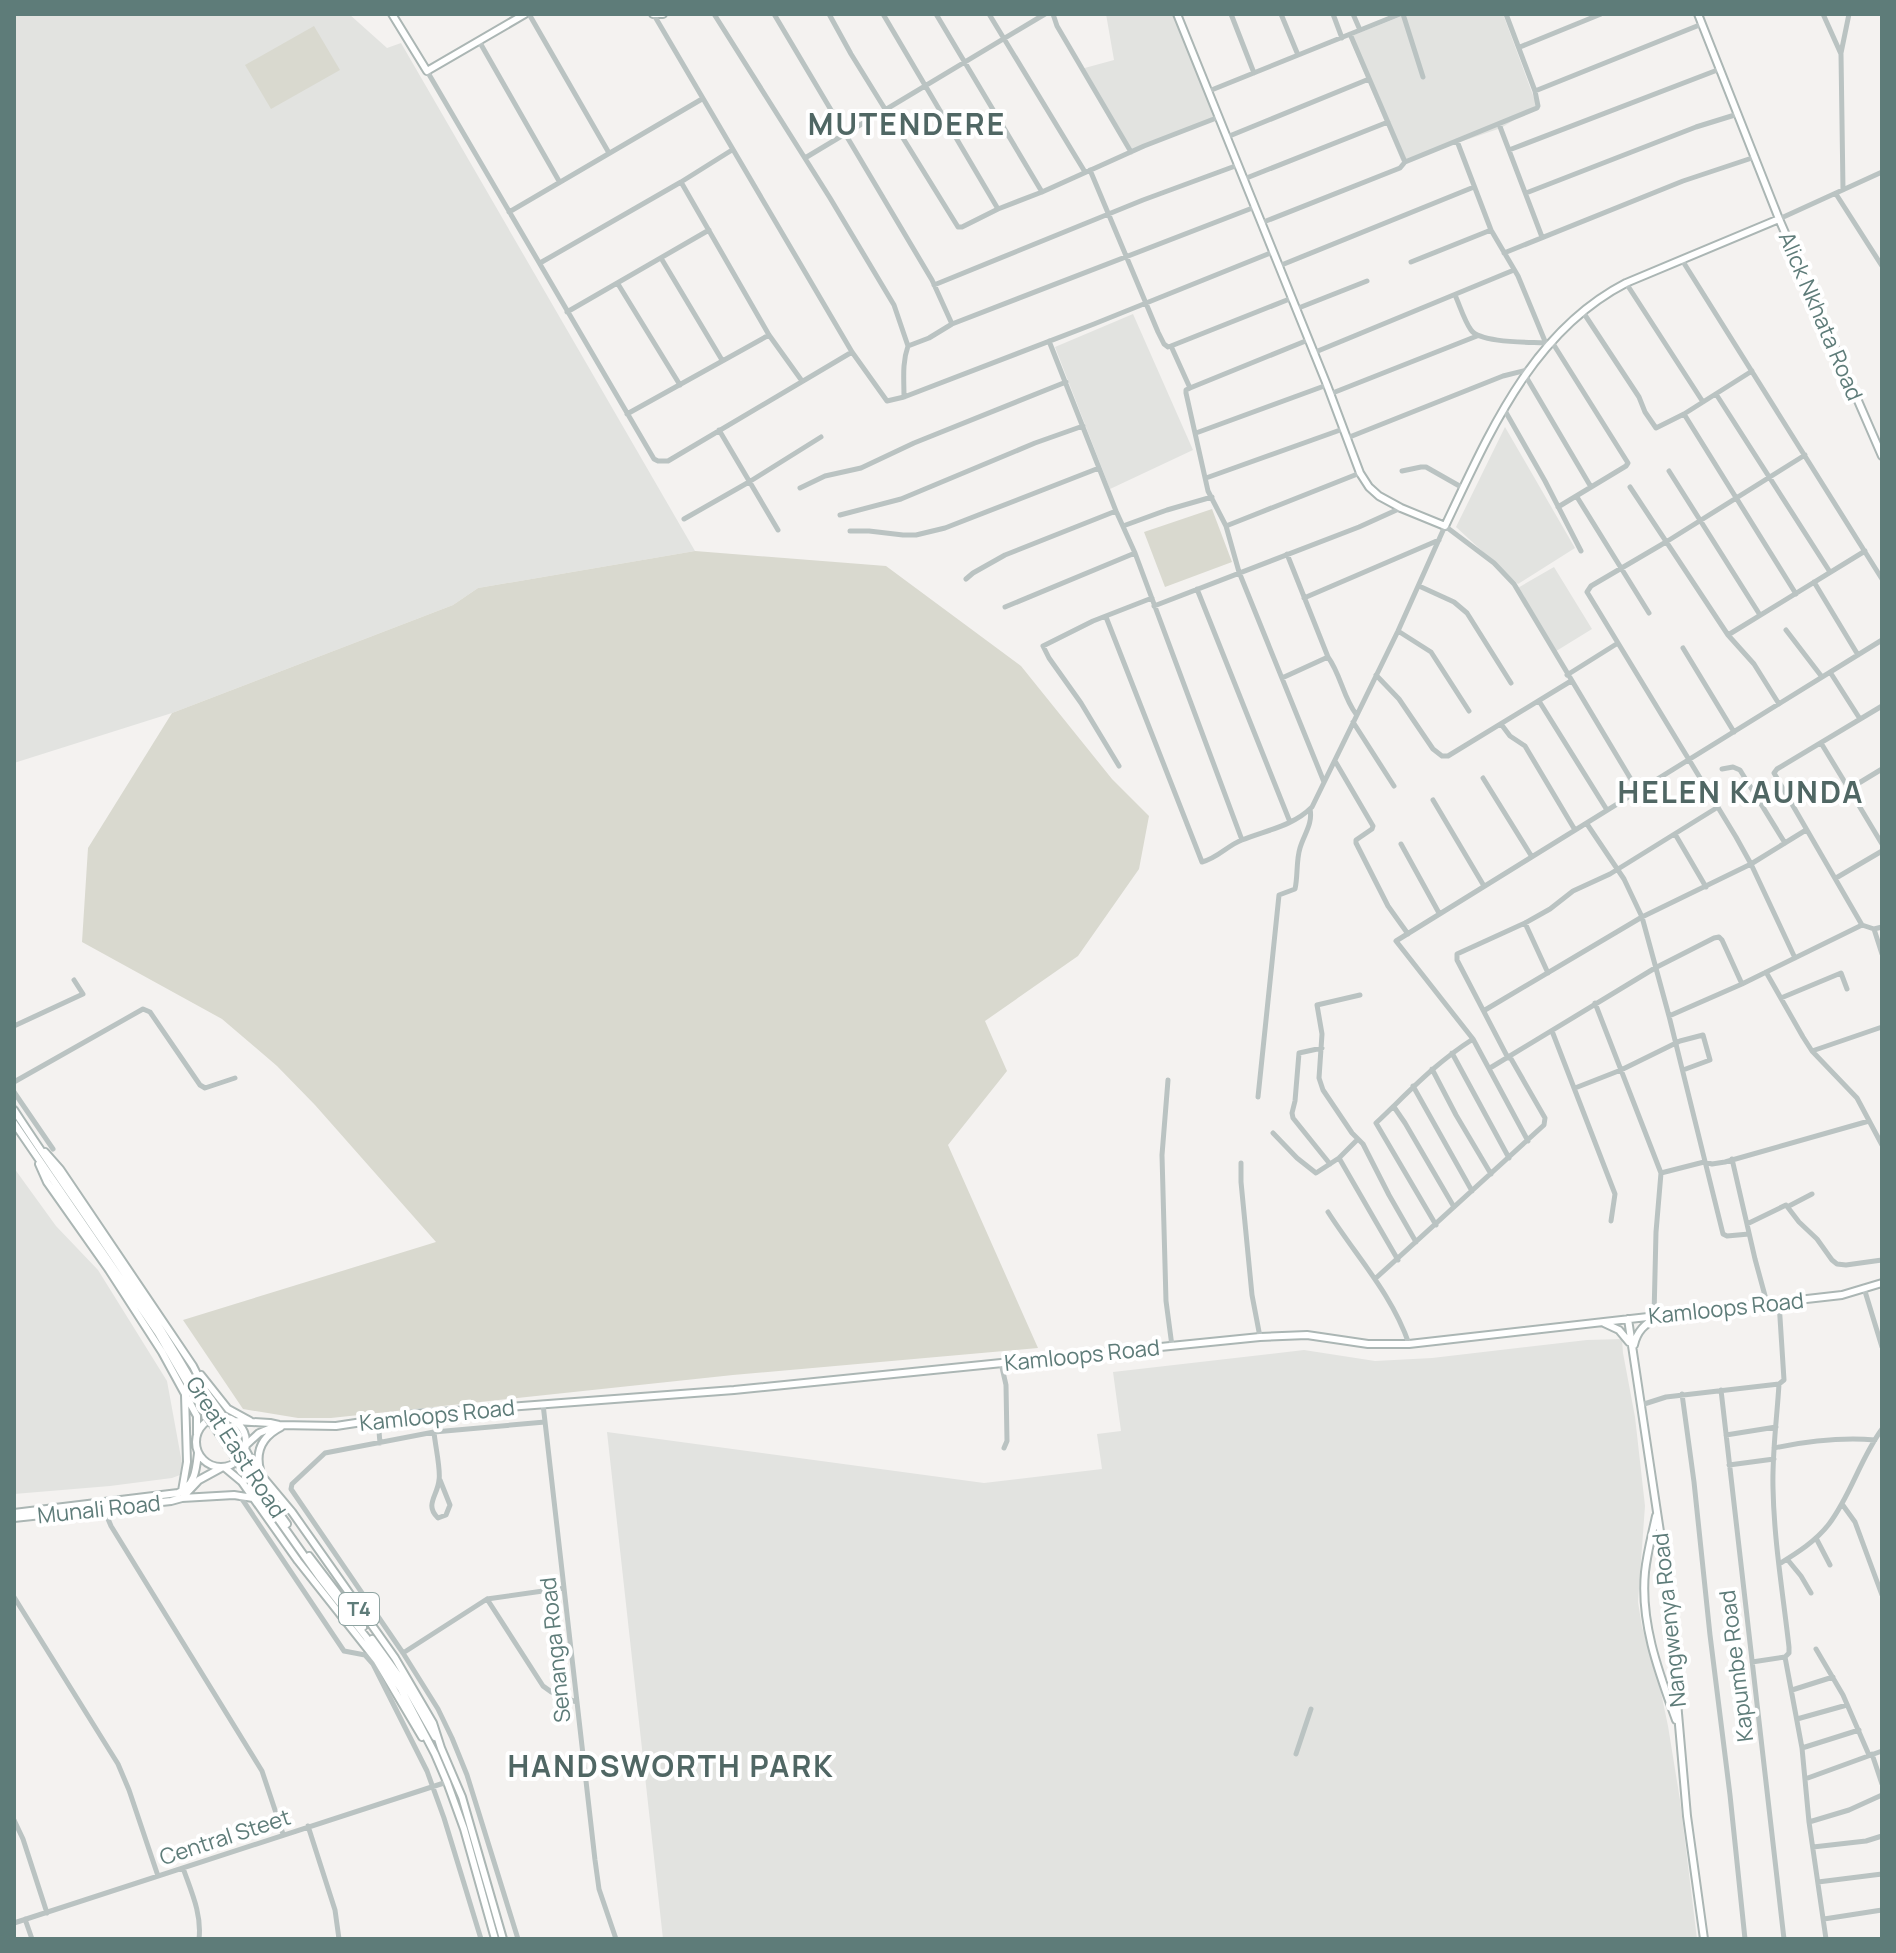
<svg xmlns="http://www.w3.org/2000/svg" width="1896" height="1953" font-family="Manrope,sans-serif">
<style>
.built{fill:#e2e3e0}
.green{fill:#d9d9cf}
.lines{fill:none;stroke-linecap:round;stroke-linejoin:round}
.major-casing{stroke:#abb6b4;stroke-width:10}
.minor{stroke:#bac3c2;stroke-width:5}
.major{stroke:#fff;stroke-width:6}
.major-bridge-casing{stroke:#abb6b4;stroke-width:10;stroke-linecap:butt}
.major-bridge{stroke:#fff;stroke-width:6}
.labels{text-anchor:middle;stroke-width:8;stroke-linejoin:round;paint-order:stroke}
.shield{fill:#fff;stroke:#8ea3a1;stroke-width:2}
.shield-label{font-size:20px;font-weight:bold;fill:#5e7c79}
.street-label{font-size:22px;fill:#5e7c79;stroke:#fff}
.district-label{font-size:30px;font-weight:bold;letter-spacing:2px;fill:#506764;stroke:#fff}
</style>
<rect width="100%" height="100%" fill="#f4f2f0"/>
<path class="built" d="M14 14H349L387 48 401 43 695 551 478 588 453 605 172 713 14 763Z
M1106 14H1176L1218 119 1129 152 1081 69 1114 60Z
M1407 14H1503L1537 106 1501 128 1402 162 1349 37Z
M1133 314 1193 450 1110 489 1055 347Z
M1505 427 1575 548 1518 584 1456 527Z
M1554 567 1592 629 1553 653 1516 589Z
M14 1168 56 1226 98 1270 167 1381 182 1463 180 1475 172 1478 110 1486 14 1494Z
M1622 1339 1623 1353 1635 1417 1645 1506 1638 1602 1642 1627 1659 1683 1668 1726 1680 1800 1697 1939H663L607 1432 984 1483 1102 1469 1097 1434 1121 1431 1113 1372 1304 1350 1375 1361 1432 1358 1587 1340Z"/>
<path class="green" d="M314 26 340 70 271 109 245 65Z
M1212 509 1232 562 1165 587 1144 532Z
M695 551 886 566 1021 666 1112 779 1149 816 1139 869 1078 956 985 1021 1007 1071 948 1145 1038 1348 733 1375 331 1418H298L243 1409 183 1320 436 1242 315 1105 277 1066 222 1019 82 942 88 848 172 713 453 605 478 588Z"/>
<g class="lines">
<defs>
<path id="major" d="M392 14 427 71 525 14
M653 14H663
M1177 14 1327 385 1360 473 1369 487 1379 496 1401 508 1445 526C1489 434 1531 332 1626 283L1779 219
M1698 14 1779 219 1882 456
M14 1110C78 1208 149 1302 205 1404
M14 1123 158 1333 201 1407
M45 1152 60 1169 193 1366 206 1392 224 1417
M39 1164 47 1182 109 1270 162 1352 197 1416V1434
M1628 1319 1665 1565 1687 1816 1704 1939
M1604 1323 1619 1330 1629 1342
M1634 1345C1637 1331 1645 1324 1656 1318
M201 1375 228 1409 250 1421
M196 1442a25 25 0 1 1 50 0a25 25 0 1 1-50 0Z
M235 1421 270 1423 279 1425 336 1426 415 1414 734 1390 1260 1337 1307 1335 1368 1344H1409L1842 1295 1882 1283
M246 1445 259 1433 276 1426
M245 1449 256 1469 292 1512 395 1658 433 1723 441 1748 462 1797 503 1939
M224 1467 242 1482 298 1561 377 1661 422 1737
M247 1468 287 1524
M260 1470C255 1450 263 1436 281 1427
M244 1471 320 1578 366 1637 401 1689 435 1754 447 1782 464 1829 495 1939
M182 1491 187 1462 185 1395
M182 1498 234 1495 253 1498
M14 1513 178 1493C195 1485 196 1471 198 1453
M1656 1516C1652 1535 1647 1553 1645 1572 1640 1623 1659 1673 1676 1720
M14 1518 171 1501 182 1498 199 1480 221 1468
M309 1556 363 1627
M372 1639 406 1686 435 1737"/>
</defs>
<use href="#major" class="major-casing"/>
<path class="minor" d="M529 14 609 153
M714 14 830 198 894 305 908 346C902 363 904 379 904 397
M774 14 932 280 952 324
M829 14 851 54 958 227H962L998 209 1042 192 1144 146 1219 117
M883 14 998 209
M936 14 1042 192
M989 14 1085 172
M1053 14 1057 26 1131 152
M1231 14 1254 73
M1281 14 1298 55
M1333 14 1342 38
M1353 14 1360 30
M1403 14 1423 77
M1823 14 1841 54 1843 190
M654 15 852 352 887 401 904 397 1094 324 1273 252
M1350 34 1405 162 1537 108 1538 106 1535 91 1506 14
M479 41 559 181
M1520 47 1601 14
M1841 53 1849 14
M427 71 654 459 658 461H668L852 352
M1209 91 1400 14
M1535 91 1702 24
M1499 124 1542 237
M1227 137 1369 79
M1457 141 1491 230 1518 276 1547 346
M1509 150 1720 69
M805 158 1045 14
M1090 170 1158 332 1164 344 1168 347 1171 346 1190 388 1186 390V393L1208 491 1226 526 1239 572 1324 782
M1244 179 1388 122
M681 182 769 335 802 381
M1526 193 1696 127 1738 114
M1836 194 1882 266
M509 212 702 99
M1779 219 1882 172
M1261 223 1400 168 1405 162
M1504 253 1683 181 1755 157
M661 258 722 360
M1682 260 1882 579
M1411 262 1491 230
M540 263 681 182 732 150
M1279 266 1474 187
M1626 283 1703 402
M618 284 680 385
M934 285 1143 200 1238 165
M1455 295C1460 306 1464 320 1471 330 1480 343 1529 342 1544 343
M1296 309 1367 281
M567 312 709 230
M1583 312 1639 397 1645 412 1656 428 1684 414 1752 371
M1049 341 1116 511 1135 553 1242 840
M1552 342 1628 463 1626 466 1558 507
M908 346 929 338 952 324 1255 207
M1171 346 1292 298
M1313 353 1514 270
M1525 375 1591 487
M1190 388 1308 340
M1330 394 1477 336
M1716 394 1830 572
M1504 409 1545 481 1581 551
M627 414 769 335
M1684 414 1796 594
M719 430 778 530
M1196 433 1327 385
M1347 438 1503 376 1527 370
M1402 471 1421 467H1426L1463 488
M1669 471 1760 615
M1206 478 1343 429
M1630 487 1728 635 1754 664 1779 704
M800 488 825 476 861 468 914 443 1066 382
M1577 497 1649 613
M840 515 901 499 1035 443 1083 426
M684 519 749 482 821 437
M1123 526 1167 510 1212 497
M1226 526 1360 473
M850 531H869L903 535H916L945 528 1099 468
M1287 554 1328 657C1341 675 1343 697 1356 714
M966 579 973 573 1005 555 1116 511
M1814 582 1858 655
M1419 586 1454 602 1467 613 1511 683
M1197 589 1290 822
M1304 598 1439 540
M1154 606 1359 527 1401 508
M1005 607 1135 553
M1106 617 1202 862C1218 858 1228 845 1242 840 1267 830 1293 826 1312 807L1398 631 1445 526 1494 563 1514 584 1638 791
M1786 630 1822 677
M1398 631 1431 652 1469 711
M1728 635 1865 551
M1683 648 1734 732
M1830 672 1860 719
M1376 675 1399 699 1433 749 1442 756H1448L1571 681
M1567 675 1618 643
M1282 678 1328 657
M1539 701 1607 810
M1353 722 1394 786
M1501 724 1510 736 1525 746 1575 830
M1821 743 1849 789 1882 769
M1335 761 1373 826 1372 829 1356 840V843L1388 906 1408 934
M1119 766 1081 703 1049 658 1043 646 1093 621 1152 598
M1722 769 1733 767 1740 770 1785 843
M1483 778 1532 857
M1849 789 1882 844
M1433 800 1484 886
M1587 824 1624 879 1642 917 1669 1016 1723 1234 1727 1236 1749 1234
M1675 834 1706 887
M1401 844 1439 913
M1836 878 1882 851
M1525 923 1548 973
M1862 925 1774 773 1777 769 1882 706
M1874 929 1882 954
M1795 958 1751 864 1736 837 1587 592 1591 586 1666 542 1805 455
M1766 972 1803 1037 1812 1051 1857 1098 1882 1145
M1360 995 1317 1005 1322 1034 1319 1078 1323 1090 1352 1133 1363 1144 1389 1195 1416 1242
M1781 998 1841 973 1847 989
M1595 1003 1661 1173
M1485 1010 1642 917 1751 864 1806 830
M1669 1016 1742 984 1862 925 1874 929 1882 927
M14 1026 83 994 74 980
M1552 1031 1615 1194 1611 1221
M1322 1048 1299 1053 1295 1101 1292 1113 1293 1118 1330 1164
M1812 1051 1882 1027
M1452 1053 1509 1158
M1508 1058 1457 960V954L1525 923 1550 909 1573 891 1610 874 1718 807
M1490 1068 1655 968 1714 938 1719 937 1722 940 1742 984
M1432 1069 1456 1115 1491 1174
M1168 1080 1162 1155 1166 1301 1172 1346
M14 1082 143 1009 150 1012 200 1085 205 1088 235 1078
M1413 1086 1472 1191
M1575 1088 1621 1070 1680 1041 1703 1035 1710 1060 1683 1070
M14 1092 53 1149
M1258 1097 1279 895 1295 889C1298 876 1296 861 1300 848 1304 834 1313 824 1310 809
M1394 1107 1405 1123 1454 1207
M1273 1133 1297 1158 1316 1173 1339 1158 1398 1260
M1528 1141 1473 1039 1396 941 1882 640
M1339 1158 1358 1139
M1732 1159 1755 1259 1767 1303
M1241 1163V1182L1252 1295 1260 1337
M1789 1206 1812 1194
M1328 1212C1356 1256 1392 1294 1409 1344
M1747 1224 1786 1205 1799 1222 1817 1239 1832 1260 1837 1264 1846 1265 1882 1260
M1436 1225 1376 1123C1409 1092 1434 1064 1473 1039
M1376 1278 1544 1125 1545 1118 1510 1057
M1864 1288 1882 1347
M1779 1302 1784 1380 1779 1384C1777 1418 1772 1453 1773 1488 1774 1541 1783 1594 1789 1647V1653L1785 1657 1802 1748 1809 1822 1826 1939
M1654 1316 1656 1232 1661 1173 1704 1162 1712 1164 1725 1162 1869 1121
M1001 1363 1006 1385 1007 1441 1004 1448
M1721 1390 1784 1939
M1682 1394 1694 1482 1710 1635 1730 1795 1745 1939
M543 1404 595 1860 599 1889 616 1939
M1641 1405 1666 1397 1779 1384
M378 1420 380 1443
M434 1432C435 1445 441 1470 439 1480 438 1495 424 1505 438 1518L446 1515 450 1505 440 1480
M1726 1435 1776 1427
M1774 1448C1808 1441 1840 1437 1875 1440
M1729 1465 1774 1459
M240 1496 344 1651 365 1655 373 1664 427 1771 444 1818 481 1939
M1842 1504 1855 1522 1882 1595
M103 1507 111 1526 262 1771 283 1834
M1816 1538 1830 1565
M1787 1559 1801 1576 1811 1593
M1779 1564C1797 1553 1816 1541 1829 1524 1851 1495 1860 1459 1882 1429
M14 1597 118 1764 129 1790 158 1876
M487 1599 543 1686C554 1695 563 1698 577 1702
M1816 1649 1843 1695 1869 1755
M403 1653 487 1599 564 1588
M1752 1662 1785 1657
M1792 1690 1833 1677
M1797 1719 1847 1705
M1802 1748 1859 1730
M1296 1754 1311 1709
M1872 1754 1882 1784
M1805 1779 1882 1751
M14 1820 23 1839 47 1913
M1809 1822 1849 1810 1882 1795
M308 1826 335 1910 339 1939
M1813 1847 1866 1841 1882 1836
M183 1868C191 1891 202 1914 199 1939
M1818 1882 1882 1874
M25 1919 32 1939
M1824 1919 1882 1910
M14 1923 447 1782
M518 1939 467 1775 452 1738 438 1709 403 1653 291 1489 292 1484 325 1453 434 1432 545 1422"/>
<use href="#major" class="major"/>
<defs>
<path id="major-bridge" d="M205 1404 247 1468
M201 1407 244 1471"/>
</defs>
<use href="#major-bridge" class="major-bridge-casing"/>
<use href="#major-bridge" class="major-bridge"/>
</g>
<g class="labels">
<rect class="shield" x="339" y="1593" width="40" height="32" rx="6"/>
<g class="shield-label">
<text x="359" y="1616">T4</text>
</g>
<g class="street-label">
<text transform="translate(1821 316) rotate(67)" y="8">Alick Nkhata Road</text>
<text transform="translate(1726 1308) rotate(-6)" y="8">Kamloops Road</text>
<text transform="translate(1082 1355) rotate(-6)" y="8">Kamloops Road</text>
<text transform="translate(437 1415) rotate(-6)" y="8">Kamloops Road</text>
<text transform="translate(236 1447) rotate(57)" y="8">Great East Road</text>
<text transform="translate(99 1509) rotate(-6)" y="8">Munali Road</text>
<text transform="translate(1669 1620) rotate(-96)" y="8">Nangwenya Road</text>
<text transform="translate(555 1650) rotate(-96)" y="8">Senanga Road</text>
<text transform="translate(1736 1666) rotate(-97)" y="8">Kapumbe Road</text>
<text transform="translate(225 1837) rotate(-18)" y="8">Central Steet</text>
</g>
<g class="district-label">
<text x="907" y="135">MUTENDERE</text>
<text x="1741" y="803">HELEN KAUNDA</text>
<text x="671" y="1777">HANDSWORTH PARK</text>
</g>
</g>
<rect width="1896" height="1953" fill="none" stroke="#5e7c79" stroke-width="32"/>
</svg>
